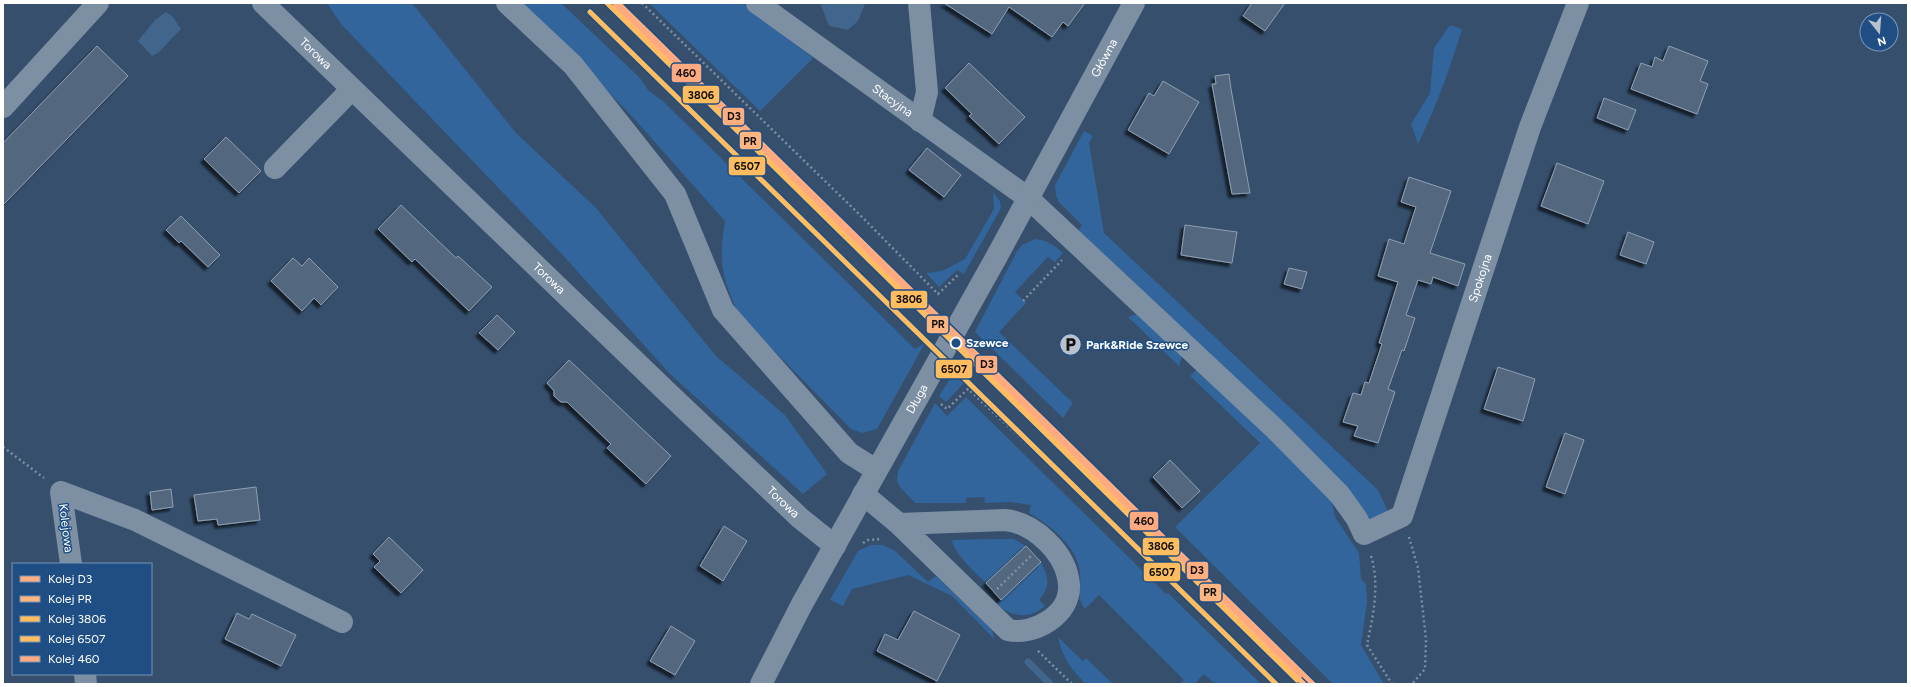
<svg xmlns="http://www.w3.org/2000/svg" width="1911" height="687" font-family="Figtree,sans-serif">
<style>
.green{fill:#32659b}
.water{fill:#42658b}
.lines{fill:none;stroke-linecap:round;stroke-linejoin:round}
.stream{stroke:#42658b;stroke-width:7}
.building{fill:#53687f;stroke:#8f9fb1;filter:url(#shadow)}
.path{stroke:#7c8fa3;stroke-width:2.5;stroke-dasharray:2 3;stroke-linecap:butt}
.minor{stroke:#7c8fa3;stroke-width:22}
.rail-1-casing{stroke:#1e4e84;stroke-width:8}
.rail-2-casing{stroke:#1e4e84;stroke-width:8}
.rail-3-casing{stroke:#1e4e84;stroke-width:8}
.rail-4-casing{stroke:#1e4e84;stroke-width:8}
.rail-5-casing{stroke:#1e4e84;stroke-width:8}
.rail-1{stroke:#ffae80;stroke-width:5}
.rail-2{stroke:#ffb580;stroke-width:5}
.rail-3{stroke:#ffbd60;stroke-width:5}
.rail-4{stroke:#ffbd60;stroke-width:5}
.rail-5{stroke:#ffa980;stroke-width:5}
.stop-dot{fill:#1e4e84;stroke:#fff;stroke-width:2}
.labels{text-anchor:middle;stroke-width:3;stroke-linejoin:round;paint-order:stroke}
.street-label{font-size:12px;fill:#fff;stroke:#1e4e84}
.stop-label{font-size:12px;font-weight:bold;fill:#fff;stroke:#1e4e84;text-anchor:start}
.poi-label{font-size:12px;font-weight:bold;fill:#fff;stroke:#1e4e84;text-anchor:start}
.line-badge{stroke:#1e4e84;stroke-width:1.5}
.pale-badge-label{font-size:11px;text-anchor:middle;font-weight:bold;fill:#111}
</style>
<defs>
<filter id="shadow"><feDropShadow dx="-3.5" dy="3.5" stdDeviation="1" flood-color="#0009"/></filter>
</defs>
<rect width="100%" height="100%" fill="#354f6d"/>
<path class="green" d="M327 3H412L516 133 596 208 716 356 785 415 827 474 803 494 670 374 559 251 341 24Z
M519 3H561L639 77 648 90 665 103 915 349 925 343 877 429 862 433 851 429 739 315C722 278 718 262 725 221L629 113Z
M649 3H742L813 58 760 111Z
M1450 25 1462 29C1450 69 1436 107 1418 144L1411 124 1430 93 1434 48Z
M1084 131 1093 136 1089 143 1104 233 1378 490 1389 514 1368 526 1078 231 1082 225 1059 202 1056 196 1055 185Z
M993 192 1000 201 1001 208 964 274 957 270 939 287 926 273 942 271 965 259 994 209Z
M1035 239C1048 240 1054 245 1063 253L1055 262 1048 257 1015 292 1026 303 999 332 1073 403 1063 418 975 332 1017 251 1022 245Z
M1140 313 1183 353 1179 366 1128 317Z
M1199 367 1332 501 1335 517 1359 553 1361 579 1366 584 1367 602 1361 645 1384 684H1333L1175 527 1260 443 1190 376Z
M957 368 968 379 946 402 939 396Z
M966 397 1166 594 1168 593 1261 684H1215L1204 674 1194 684H1180L1184 680 1099 595 1085 609C1075 597 1082 586 1080 573 1078 547 1050 525 1029 513L1031 505 1010 502 985 503 984 497 966 498V503H915L900 487 897 481 898 471 935 403 947 416Z
M993 539H1014L1026 546 986 583C977 575 953 552 952 540Z
M871 545H883L894 550 928 582 936 576 992 630 995 640 952 596 908 575 852 589 843 606 830 600 858 551Z
M1041 562C1049 579 1051 585 1039 600L1045 606C1029 620 1012 617 996 604Z
M1058 637 1083 661 1086 658 1113 684H1086C1070 668 1063 659 1058 637Z"/>
<path class="water" d="M820 3H865V4L858 21 848 30 829 26Z
M166 12 173 17 181 29 158 53 152 56 138 41 155 20Z"/>
<g class="lines">
<path class="stream" d="M1028 662 1050 684"/>
</g>
<path class="building" d="M944 3H1085L1068 26 1063 22 1052 37 1009 7 992 34Z
M1252 3H1285L1265 31 1243 16Z
M97 46 128 76 3 205V143Z
M1669 46 1708 61 1700 81 1708 84 1697 114 1631 89 1641 63 1652 67 1655 57 1663 61Z
M969 63 1025 117 999 144 969 116 972 114 945 88Z
M1229 74 1231 89 1250 193 1232 194 1212 84H1216L1215 76Z
M1163 81 1199 102 1169 154 1128 130 1149 93 1154 96Z
M1604 98 1636 110 1628 130 1597 118Z
M226 137 261 171 239 193 204 159Z
M927 148 961 175 944 197 909 170Z
M1557 163 1604 181 1588 224 1541 206Z
M1409 177 1451 191 1430 253 1465 264 1458 286 1433 277 1431 284 1418 280 1406 315 1415 318 1404 351 1402 350 1388 389 1395 392 1378 443 1354 436 1358 426 1343 422 1353 393 1361 395 1365 382 1369 383 1382 344 1379 343 1398 282 1378 276 1389 239 1404 244 1416 207 1401 202Z
M401 205 456 258 458 256 492 287 469 311 415 259 412 262 378 229Z
M181 216 220 255 208 267 181 241 179 243 166 230Z
M1185 225 1237 232 1232 263 1181 255Z
M1628 232 1654 242 1646 264 1620 255Z
M293 258 302 266 309 258 338 287 321 305 314 298 302 311 271 281Z
M1289 268 1307 272 1302 289 1284 284Z
M497 315 515 332 498 350 479 333Z
M569 360 671 456 646 484 607 448 611 444 567 402H561L554 396V391L547 383Z
M1498 367 1535 379 1523 421 1484 409Z
M1565 433 1584 440 1565 494 1546 487Z
M1170 460 1200 491 1182 508 1153 477Z
M256 487 260 520 218 525 217 519 198 521 194 495Z
M171 489 173 507 152 510 150 492Z
M724 526 747 541 723 581 700 566Z
M389 537 423 570 401 593 374 567 380 561 373 554Z
M1026 546 1041 562 1001 600 986 583Z
M914 611 960 635 937 681 877 651 885 634 898 640Z
M237 613 249 619 252 614 296 635 281 666 225 639Z
M671 626 695 641 675 675 650 661Z"/>
<g class="lines">
<path class="path" d="M642 3 863 218 938 294 958 275 960 276
M1023 301 1062 260
M941 404 947 409 968 389 1114 525 1274 684
M3 447 44 478
M1409 537 1418 568 1426 639 1425 669 1412 684
M863 543 868 540 882 539
M1371 556C1380 584 1373 617 1367 645L1392 684
M997 589 1031 556
M1038 651 1072 684"/>
<g class="minor">
<path id="s1" d="M263 3 666 391 800 518 835 546"/>
<path d="M507 3 573 65 675 194 723 310 849 453 876 470"/>
<path id="s2" d="M757 3 1028 198 1275 429 1340 495 1357 519 1364 534 1402 516 1530 127 1578 3"/>
<path d="M919 3 927 92 920 121"/>
<path d="M3 107 98 3"/>
<path d="M275 168 352 89"/>
<path d="M863 494 899 524 1008 630C1033 636 1071 615 1069 585 1067 554 1035 523 1005 520L899 524"/>
<path d="M71 564 61 492 135 520 342 622"/>
<path d="M85 674 86 684"/>
<path id="s3" d="M761 684 802 604 997 256 1134 3"/>
</g>
<defs>
<path id="rail-1" d="M618 3 1313 684"/>
<path id="rail-2" d="M614 7 1304 684"/>
<path id="rail-3" d="M607 3 1297 680"/>
<path id="rail-4" d="M590 12 1276 684"/>
<path id="rail-5" d="M615 3 1301 675"/>
</defs>
<use href="#rail-1" class="rail-1-casing"/>
<use href="#rail-2" class="rail-2-casing"/>
<use href="#rail-3" class="rail-3-casing"/>
<use href="#rail-4" class="rail-4-casing"/>
<use href="#rail-5" class="rail-5-casing"/>
<use href="#rail-1" class="rail-1"/>
<use href="#rail-2" class="rail-2"/>
<use href="#rail-3" class="rail-3"/>
<use href="#rail-4" class="rail-4"/>
<use href="#rail-5" class="rail-5"/>
</g>
<defs>
<symbol id="parking-disc" viewBox="-11 -11 22 22"><circle r="9.5" fill="#b8c1cc" stroke="#1e4e84"/><path d="M-3.5-5.5H1a3.5 3.5 0 0 1 0 7H-1V5.5H-3.5ZM-1-3.4V-.6H.8a1.4 1.4 0 0 0 0-2.8Z" fill="#111"/></symbol>
</defs>
<g fill-rule="evenodd">
<use href="#parking-disc" x="1058" y="332" width="25" height="25"/>
</g>
<circle class="stop-dot" cx="956" cy="343" r="5.5"/>
<g class="labels">
<g class="street-label">
<text dy="4" stroke="none"><textPath href="#s1" startOffset="73">Torowa</textPath></text>
<text dy="4" stroke="none"><textPath href="#s3" startOffset="714">Główna</textPath></text>
<text dy="4" stroke="none"><textPath href="#s2" startOffset="167">Stacyjna</textPath></text>
<text dy="4" stroke="none"><textPath href="#s2" startOffset="1103">Spokojna</textPath></text>
<text dy="4" stroke="none"><textPath href="#s1" startOffset="397">Torowa</textPath></text>
<text dy="4" stroke="none"><textPath href="#s3" startOffset="325">Długa</textPath></text>
<text dy="4" stroke="none"><textPath href="#s1" startOffset="721">Torowa</textPath></text>
<text transform="translate(66 528) rotate(83)" y="4">Kolejowa</text>
</g>
<g class="stop-label">
<text x="966" y="347">Szewce</text>
</g>
<g class="poi-label">
<text x="1086" y="349">Park&amp;Ride Szewce</text>
</g>
</g>
<g class="line-badge">
<rect x="671" y="63" width="31" height="20" rx="4" fill="#ffa980"/>
<rect x="682" y="85" width="38" height="19" rx="4" fill="#ffbd60"/>
<rect x="722" y="107" width="23" height="19" rx="4" fill="#ffae80"/>
<rect x="739" y="131" width="23" height="19" rx="4" fill="#ffb580"/>
<rect x="728" y="156" width="38" height="20" rx="4" fill="#ffbd60"/>
<rect x="890" y="290" width="38" height="19" rx="4" fill="#ffbd60"/>
<rect x="926" y="315" width="23" height="19" rx="4" fill="#ffb580"/>
<rect x="975" y="355" width="23" height="19" rx="4" fill="#ffae80"/>
<rect x="935" y="359" width="38" height="20" rx="4" fill="#ffbd60"/>
<rect x="1129" y="511" width="30" height="20" rx="4" fill="#ffa980"/>
<rect x="1142" y="537" width="38" height="19" rx="4" fill="#ffbd60"/>
<rect x="1186" y="561" width="23" height="19" rx="4" fill="#ffae80"/>
<rect x="1143" y="562" width="38" height="20" rx="4" fill="#ffbd60"/>
<rect x="1199" y="583" width="23" height="19" rx="4" fill="#ffb580"/>
</g>
<g class="pale-badge-label">
<text x="686" y="77">460</text>
<text x="701" y="99">3806</text>
<text x="734" y="120">D3</text>
<text x="750" y="145">PR</text>
<text x="747" y="170">6507</text>
<text x="909" y="303">3806</text>
<text x="938" y="328">PR</text>
<text x="987" y="368">D3</text>
<text x="954" y="373">6507</text>
<text x="1144" y="525">460</text>
<text x="1161" y="550">3806</text>
<text x="1197" y="574">D3</text>
<text x="1162" y="576">6507</text>
<text x="1210" y="596">PR</text>
</g>
<rect width="1911" height="687" fill="none" stroke="#ffffff" stroke-width="8"/>
<rect x="12" y="563" width="140" height="112" fill="#1e4e84" stroke="#7895b5"/>
<rect x="20" y="576" width="20" height="6" fill="#ffae80" stroke="#7895b5"/>
<text x="48" y="583" font-size="12" fill="#ffffff">Kolej D3</text>
<rect x="20" y="596" width="20" height="6" fill="#ffb580" stroke="#7895b5"/>
<text x="48" y="603" font-size="12" fill="#ffffff">Kolej PR</text>
<rect x="20" y="616" width="20" height="6" fill="#ffbd60" stroke="#7895b5"/>
<text x="48" y="623" font-size="12" fill="#ffffff">Kolej 3806</text>
<rect x="20" y="636" width="20" height="6" fill="#ffbd60" stroke="#7895b5"/>
<text x="48" y="643" font-size="12" fill="#ffffff">Kolej 6507</text>
<rect x="20" y="656" width="20" height="6" fill="#ffa980" stroke="#7895b5"/>
<text x="48" y="663" font-size="12" fill="#ffffff">Kolej 460</text>
<g transform="translate(1879 32) rotate(163)"><circle r="19" fill="#1e4e84" stroke="#7895b5"/>
<path d="M0-3L7 15L0 10L-7 15Z" fill="#b8c1cc"/>
<text y="-6" font-size="11" font-weight="bold" text-anchor="middle" fill="#ffffff">N</text>
</g>
</svg>
